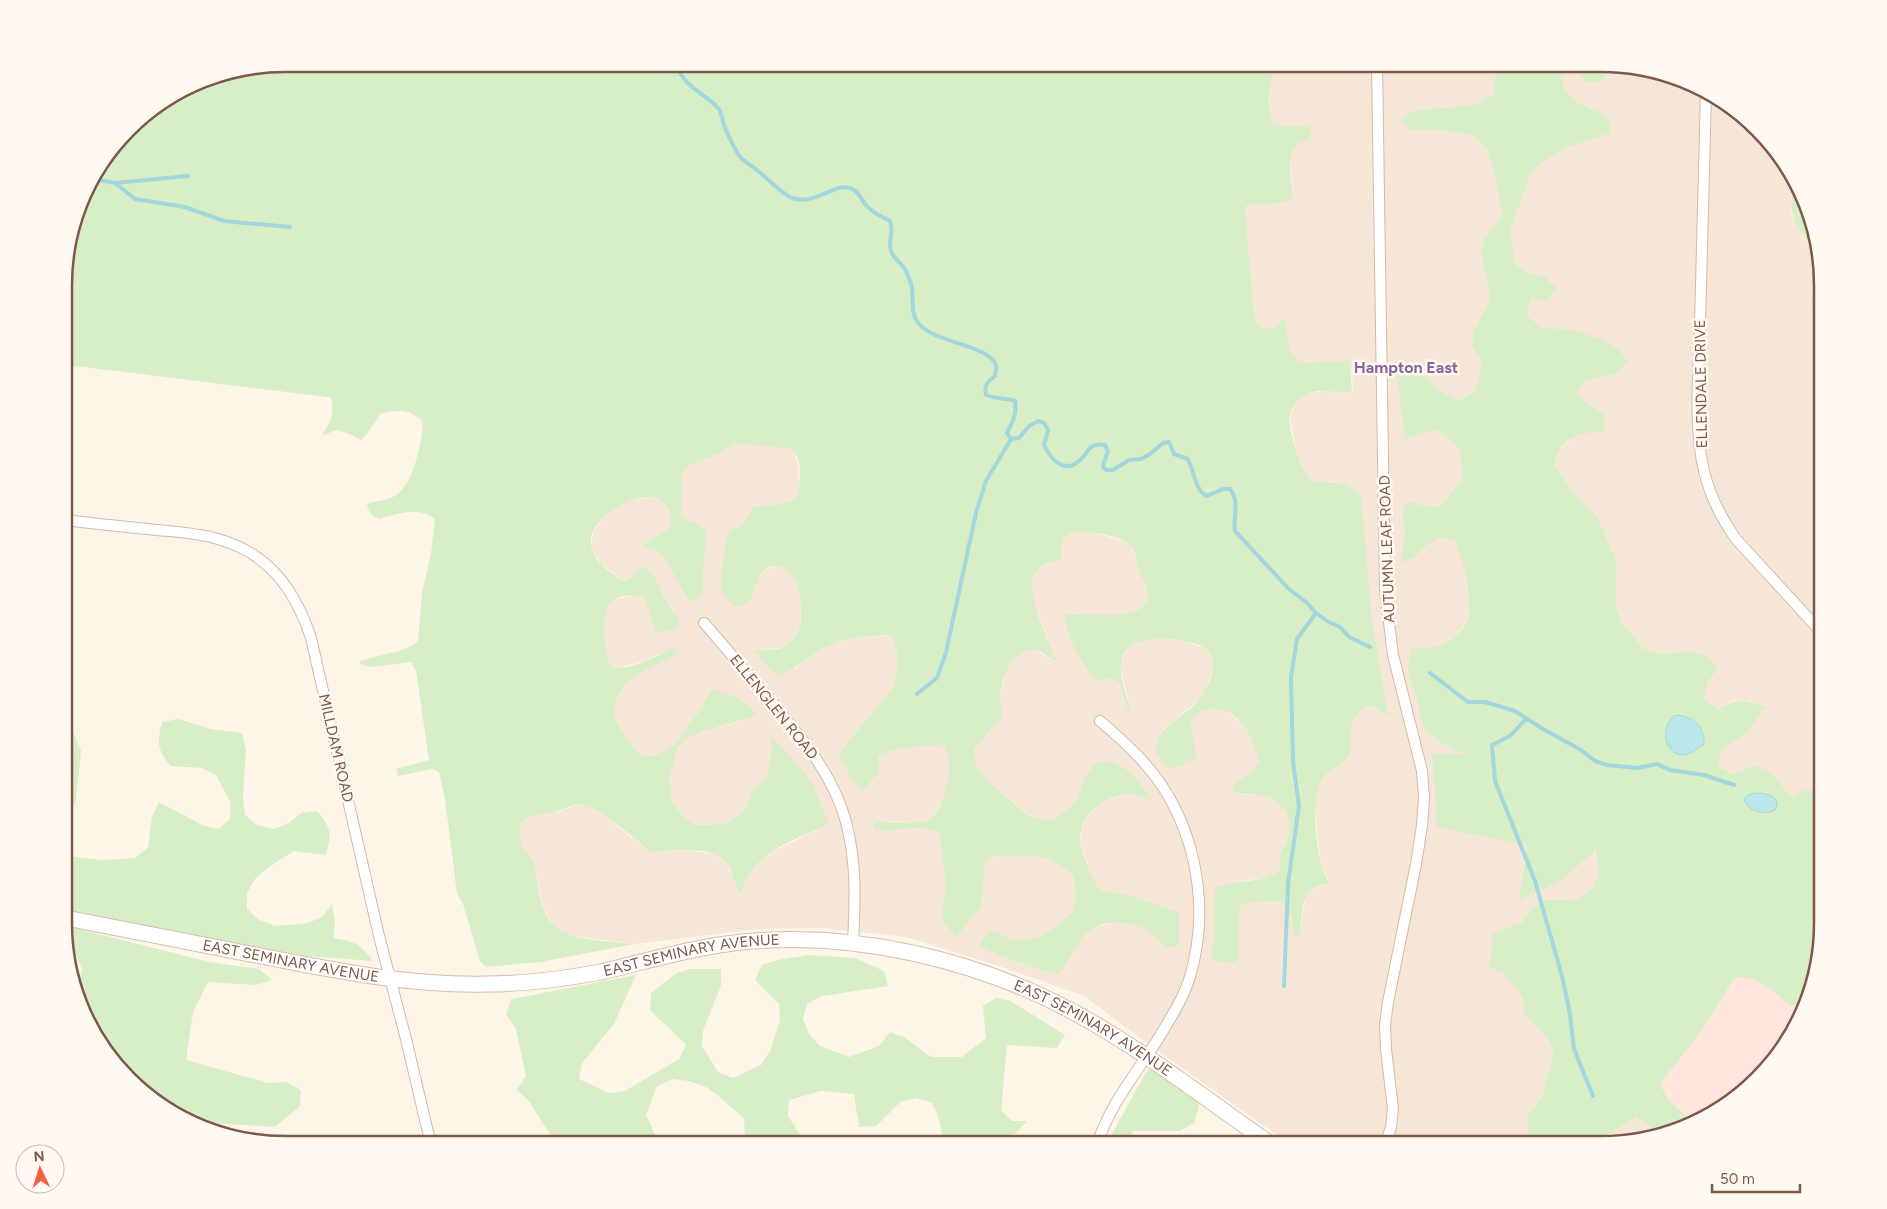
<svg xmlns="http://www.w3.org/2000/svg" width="1887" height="1209" font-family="Figtree,sans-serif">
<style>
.residential{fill:#f6e6d7}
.commercial{fill:#ffe5dd}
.green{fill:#d8eec6}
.water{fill:#bbe6ea;stroke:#a1d7dd}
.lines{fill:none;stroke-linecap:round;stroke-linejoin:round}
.stream{stroke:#a1d7dd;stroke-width:4}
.street-casing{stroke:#d2bbad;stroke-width:12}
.secondary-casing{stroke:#d8bdad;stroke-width:17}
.street{stroke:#fff;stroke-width:10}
.secondary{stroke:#fff;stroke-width:15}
.labels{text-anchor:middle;stroke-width:5;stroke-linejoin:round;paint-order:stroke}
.street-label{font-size:15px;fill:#7c584a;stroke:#fff9f1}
.neighbourhood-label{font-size:16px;font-weight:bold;fill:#88669e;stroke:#fff9f1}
.rim{fill:none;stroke:#7c584a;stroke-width:2.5}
</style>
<rect width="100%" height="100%" fill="#fef5e9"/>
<path class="residential" d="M1280 64H1497L1493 96 1479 104 1413 111 1412 131 1444 130 1475 136 1489 152 1504 214 1484 240 1481 255 1489 286V301L1474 331 1472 346 1481 360 1479 376 1475 392 1459 400 1438 390 1427 377 1412 368 1396 371 1405 438 1420 433 1436 430 1449 438 1459 450 1462 466 1461 481 1440 507 1424 506 1408 500 1402 514 1405 530 1401 563 1415 557 1427 545 1441 537 1456 542 1462 557 1470 605 1467 621 1457 634 1408 673 1418 703 1420 719 1501 760 1592 841 1599 874 1592 889 1579 899 1545 900 1531 909 1522 922 1492 934V951L1488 967 1503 973 1524 997V1014L1547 1037 1554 1052 1541 1099 1527 1115 1528 1130 1519 1144 1291 1145 1141 1039 1084 996 996 965 906 937 822 928 757 929 635 944 580 937 566 934 554 926 549 919 543 906 533 859 523 848 520 826 521 823 529 817 538 814 558 812 576 805 587 806 604 816 650 852 686 850 714 854 728 864 737 888 762 860 776 850 827 825 770 737 772 750 769 761V771L765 780 753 790 747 807 736 817 722 824 696 825 684 818 672 802 669 782 677 748 687 739 701 732 741 721 712 689 699 712 686 727 676 743 667 750 653 756 642 755 634 749 621 731 614 715 615 702 623 687 631 678 676 655 677 652 672 648 645 661 617 668 611 667 607 659 603 625 607 607 613 600 635 595 645 597 665 631 679 627 678 617 667 603 661 589 639 569 633 577 623 581 602 564 593 552 591 545 594 531 604 517 621 504 633 500 652 497 661 500 669 509 672 522 669 529 641 545 658 552 665 558 693 601 701 597 703 593 702 569 707 530 696 524 686 520 681 514 683 472 685 467 720 453 736 443 748 442 785 445 794 451 798 466 799 484 796 498 787 503 752 507 744 523 727 533 723 559 721 590 752 596 757 579 765 570 780 565 784 566 791 572 798 589 801 609 800 626 791 642 783 648 755 650 795 669 806 659 834 643 855 638 892 635 896 646 898 660 896 677 892 689 839 753V757L878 773V758L881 754 904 748 942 745 946 746 949 753 948 783 944 800 934 814 927 821 915 823 888 821 877 831 922 828 937 832 940 837 946 890 941 916 957 938 966 924 981 908 985 861 991 857 1032 854 1048 858 1063 866 1073 876 1076 895 1073 911 1060 923 1046 933 1031 940H1015L993 931 984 948 1006 958 1056 975 1064 970 1079 942 1091 929 1114 922 1140 925 1155 934 1165 947 1179 912 1133 896 1100 890 1092 877 1082 847 1081 831 1088 816 1102 802 1123 795 1142 796 1150 799 1119 765 1107 762 1085 776 1077 798 1070 807 1057 818 1044 821 1029 815 986 779 974 761V750L1002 716 1000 697 1001 692 1007 669 1017 655 1025 650H1036L1050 659H1055L1034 602 1031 579 1037 569 1060 559 1061 544 1065 535 1075 531H1090L1126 542 1132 547 1138 568 1148 592 1149 597 1146 605 1139 609 1122 615H1091L1076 613 1068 631 1078 653 1094 681 1110 679 1120 683 1128 712 1132 713 1123 680 1121 667 1124 655 1130 647 1144 639 1157 638 1184 641 1205 648 1213 659V671L1200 699 1163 729 1197 756 1193 740 1191 720 1197 714 1208 709 1217 708 1227 711 1241 723 1255 745 1260 761 1253 771 1235 783 1239 795H1262L1274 800 1278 802 1289 815 1290 825 1288 839 1280 856V870L1273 876 1225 884 1211 960 1239 961 1237 938 1239 917 1241 905 1248 902 1280 901 1284 903 1290 911 1294 934 1300 935 1303 911 1307 894 1318 886 1330 884 1321 864 1318 842 1315 803 1319 782 1328 771 1347 759 1350 748V723L1360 710 1364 706 1374 705 1386 715 1388 714 1372 620 1336 481 1320 483 1311 481 1306 474 1296 451 1291 422 1290 415 1296 404 1301 398 1310 393 1324 391 1346 394 1352 392 1353 385 1350 361 1300 363 1294 357 1287 341 1284 317 1273 329 1260 327 1256 321 1251 293 1243 213 1249 204H1278L1293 196 1290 158 1295 147 1300 142 1308 141 1283 127 1274 126 1271 121 1269 85 1272 75Z
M1605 64 1659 71 1725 101 1794 175 1797 184 1791 197V213L1815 257 1818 273 1810 305 1823 322V367L1816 378 1823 413V788L1806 790 1791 798 1754 766 1733 774 1718 767 1721 750 1747 733 1765 707 1749 700 1732 701 1718 709 1704 699 1707 683 1717 670 1692 652 1658 654 1643 648 1622 622 1616 608 1617 563 1597 516 1573 492 1554 464 1560 449 1572 438 1587 432 1605 415 1577 395 1585 381 1616 373 1629 363 1572 330 1539 327 1527 314 1531 298 1544 277 1528 274 1515 263 1510 231 1529 179 1538 165 1566 148 1611 133 1609 117 1579 103 1565 92 1561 76 1576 70 1607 66Z
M1638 1117 1658 1132 1616 1145H1598L1609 1134Z"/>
<path class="commercial" d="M1735 977 1750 978 1765 985 1790 1006 1807 1004 1786 1047 1713 1115 1692 1122 1668 1099 1660 1084 1701 1032Z"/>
<path class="green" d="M285 64H1280C1264 78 1270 102 1271 121L1275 126H1309L1310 130 1309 140C1305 142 1298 142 1295 147 1286 159 1292 182 1293 196L1290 201 1269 205 1249 204 1245 209 1253 305 1256 321 1260 327 1273 329 1285 317C1286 334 1287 350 1300 363L1350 361 1352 392C1338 396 1324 387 1310 393 1302 396 1291 407 1290 415 1287 431 1301 468 1311 481 1331 485 1349 476 1361 499L1372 620 1388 714 1386 715 1374 705C1365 706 1362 708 1356 716 1345 730 1356 747 1347 759 1340 767 1328 768 1321 781 1311 798 1316 845 1321 864 1323 871 1327 878 1330 885 1327 885 1322 884 1318 886 1300 892 1302 920 1300 935L1295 937 1294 934C1292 923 1292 906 1280 901L1248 902 1241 905C1237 924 1237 941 1239 960L1237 962 1227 963 1211 960 1214 937 1215 888C1235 879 1263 884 1280 870 1280 866 1279 859 1280 855 1282 850 1285 845 1287 841 1295 820 1284 801 1264 796 1253 793 1243 796 1233 792L1235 783 1253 771 1260 761C1253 740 1239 706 1212 709 1203 710 1197 713 1191 720L1193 740 1197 756 1190 762 1169 769 1155 751C1161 721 1181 720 1199 700 1202 697 1203 691 1206 687 1209 681 1213 676 1213 669 1214 661 1212 654 1206 649 1199 643 1185 641 1177 640 1154 637 1121 637 1121 669 1121 684 1128 699 1132 713L1128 712 1120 683 1110 679 1094 681C1083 662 1066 639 1065 616L1067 614C1091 612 1116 620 1139 609 1159 600 1141 580 1137 566 1136 560 1135 552 1132 547 1125 536 1074 525 1064 537 1060 543 1061 552 1061 559 1054 562 1041 565 1036 571 1022 588 1049 640 1056 660 1047 659 1043 650 1035 650 1012 648 1002 677 1000 696 1000 702 1002 709 1002 716L974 750V761L986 779 1028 815 1044 821 1057 818 1070 807 1077 798 1085 776 1095 764C1099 763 1103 762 1107 762 1124 761 1144 786 1151 800 1143 797 1133 794 1124 795 1106 797 1085 812 1081 831 1077 847 1092 876 1100 890L1133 896 1179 912V941L1176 947H1165C1152 931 1144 926 1123 923 1091 920 1082 936 1068 961 1065 967 1063 972 1056 975L1006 958 984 948 981 946V941L990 931C999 931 1007 939 1016 940 1039 943 1057 926 1073 911L1076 895 1073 876C1050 855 1037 854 1007 856 999 856 991 855 985 861L981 908 966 924 957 938 955 937 941 916 946 890 940 837 937 832 922 828 877 831 875 829 874 824 876 822C888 821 917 825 926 821 947 812 953 765 946 746L942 745 904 748 881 754 878 758V773L862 791 858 788 839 757V753L892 689C899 671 900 654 892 635 873 636 851 636 833 644 814 652 798 667 780 676L769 669 754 650C763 649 777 651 784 647 791 643 798 633 800 625 804 606 797 555 768 568 753 575 757 597 745 605L732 606 721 590 723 559 727 533 744 523 752 507 787 503 796 498C800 485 804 459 791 449L736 443 720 453 686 467 683 472 681 514 686 520 697 524 707 530 703 569V593L701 597 693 601 688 600 665 558 658 552 641 545 669 529C672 522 672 514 667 507 664 502 659 498 652 497 630 495 588 519 591 545 593 560 611 574 624 581L633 577 639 569 646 567C661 581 663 603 678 617L679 627 665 631 655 632 645 597C609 590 601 608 605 640 606 650 607 658 611 667 632 671 654 657 672 648L677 652 676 655 631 678 623 687 615 702 614 716 621 731 634 749 642 755 653 756 667 750 676 743 686 727 699 712 712 689C723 693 752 701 755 713L752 717 701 732 687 739 677 748 669 782 672 802 684 818 696 825 722 824 736 817 747 807 753 790 765 780 769 771V761L772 750 770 735 801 768 812 784 828 820 827 825C801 837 769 847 752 871 747 877 744 885 741 892 732 885 734 871 727 863 710 844 673 851 650 852 636 840 594 802 576 805 567 806 560 812 550 813 539 814 525 815 520 826 521 833 521 843 524 849 528 855 533 857 534 865 538 882 539 904 549 920 563 942 611 941 635 944L540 962 486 967 480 961 463 904 457 894 445 799 439 772 432 769 398 776 396 769 429 760 416 671 411 662 371 667 360 664V662C375 654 408 653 418 641L422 593 431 554 435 519C420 506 397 513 380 519 372 516 369 514 367 505L370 503C378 501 389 500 396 495 414 484 422 441 423 422 410 409 398 410 381 413L370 430 361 440 347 433 336 430 322 436C330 421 335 415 331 398L327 397 84 367 66 366V257L87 187 139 119 201 81Z
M1497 64H1602L1607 66 1603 81 1587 83 1576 70 1561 76 1565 92 1579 103 1609 117 1611 133 1566 148 1538 165 1529 179 1510 231 1515 263 1528 274 1544 276 1556 288 1547 301 1531 298 1527 315 1540 327 1572 330 1604 340 1619 350 1629 363 1616 373 1585 381 1577 395 1605 415 1603 431C1588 432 1569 435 1560 449 1557 453 1556 460 1554 464L1573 492 1597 516 1617 563 1616 608 1622 622 1643 648 1658 654 1692 652 1708 657 1717 670 1707 683 1704 699 1718 709C1738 698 1744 698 1765 707L1747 733 1721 750 1718 767 1733 774 1754 766 1770 771 1791 797 1806 790 1823 788V938L1812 995 1807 1004 1790 1006C1770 989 1762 978 1735 977L1701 1032 1660 1084 1668 1099 1692 1122 1658 1132 1637 1117 1609 1134 1598 1145H1516L1519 1144 1528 1130 1527 1115 1541 1099 1554 1052 1547 1037 1524 1014 1523 997 1503 973 1488 967 1492 951V934L1522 922 1531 909 1545 900 1579 899 1592 889 1599 874 1595 851 1560 881 1519 900 1528 845 1436 827V806L1432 754H1472L1453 750 1428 733 1420 719 1418 703 1408 673 1411 649C1421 648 1436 648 1445 643 1453 639 1463 630 1467 621 1474 606 1463 558 1456 542L1441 537 1427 545 1415 557 1401 563 1405 530 1402 514 1408 500 1424 506 1440 507 1461 481 1462 466 1459 450 1449 438 1436 430 1420 433 1405 439 1396 371 1412 367 1427 377 1438 390 1459 400 1475 392 1479 376 1481 360 1472 346 1474 331 1489 301V286L1481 255 1484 240 1503 214 1489 152 1475 136 1444 130 1412 131 1399 121 1413 111 1479 104 1493 95Z
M1797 184 1823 271V322L1810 305C1814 289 1819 275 1815 259 1808 229 1779 220 1797 184Z
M179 719 210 729 242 733 246 750 243 798 245 815 257 825 274 829 289 823 301 813 317 811C331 827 332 834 326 855L294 851 267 868 255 879 247 893V909L259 920 276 926 308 923 322 917 332 904 335 922 333 938C353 941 361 944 373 961L307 956 66 911V854L68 856 101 860 135 858 148 848 152 817 159 802 202 825 218 829 230 819 231 803 216 775 202 768 171 766C157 750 157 743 162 722Z
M66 724 75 736 81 751 76 800 66 822Z
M66 926 209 962 259 969 272 980 256 985 208 982 193 1012 186 1060 268 1083 286 1082 301 1090 300 1106 275 1127 211 1123 203 1128 162 1108 94 1035 78 990 82 968 66 936Z
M808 955 855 958 884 971 888 986 822 996 807 1004 803 1019 809 1034 820 1046 849 1057 879 1046 890 1032 904 1037 931 1057H962L986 1038 983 1006 996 998 1011 1001 1065 1035 1057 1048 1007 1045 1001 1110 1012 1121H1027L1016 1133 999 1138 994 1145H940C944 1129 939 1117 932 1103L916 1098 900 1102 876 1126 859 1127 854 1094 821 1091 789 1100 788 1116 805 1142 821 1140 824 1145H739L745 1136 744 1119 719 1096 706 1087 689 1081 672 1079 657 1086 646 1115 660 1145H553L554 1141 529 1101 517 1090 526 1076 516 1029 506 1014 512 999 636 975 614 1024 582 1063 579 1079 609 1093 625 1091 679 1059 686 1045 650 1010 651 993 675 974 690 969H721V985L703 1031 702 1046 718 1072 733 1078 761 1065 770 1051 780 1021 779 1004 755 980 762 965 778 960Z
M1148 1069 1181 1082 1195 1090 1199 1107 1194 1123 1180 1131H1133L1127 1145H1108L1109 1139Z"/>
<path class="water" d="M1675 715C1692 716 1705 725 1704 744 1700 746 1695 751 1690 753 1670 762 1655 733 1675 715Z
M1755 793C1766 793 1782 796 1775 810 1765 816 1747 811 1744 799L1748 795Z"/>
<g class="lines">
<path class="stream" d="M677 64C681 85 704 93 717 107 722 111 722 119 724 125 726 131 737 154 741 158 749 165 758 170 765 177 785 194 793 207 821 195 830 192 840 185 850 188 860 191 861 201 868 207 874 214 883 217 890 221 895 232 887 240 891 251 893 258 901 263 905 269 907 273 909 279 911 284 915 297 909 313 919 324 935 343 989 345 996 365 997 368 995 373 995 376 987 382 984 385 986 395 996 399 1005 398 1015 401 1017 413 1013 422 1007 433L1011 439 1019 438 1029 426 1038 421 1044 423 1048 430 1044 445C1052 462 1067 476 1083 457 1086 455 1087 450 1090 448 1095 444 1100 444 1105 445L1108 451 1103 466 1106 470H1113L1129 460 1141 459 1150 454 1163 443 1169 442 1174 454 1188 459C1193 470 1196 492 1207 496L1223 489H1230C1240 501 1233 517 1235 531L1289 589 1307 603 1316 613 1327 621 1340 627 1349 637 1370 647
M93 179 115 183 188 176
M115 183 135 199 185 207 224 221 290 227
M1430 673 1468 702H1485L1515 711 1543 729 1581 750 1595 761 1607 765 1637 768 1657 764 1670 770 1704 775 1734 785
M917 694 937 678 946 652 976 513 986 481 1011 439
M1527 718 1510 736 1492 745 1495 781 1535 881 1562 976 1570 1014 1574 1049 1593 1096
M1284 986 1288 884 1299 806 1293 762 1291 677 1297 639 1316 613"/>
<defs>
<path id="street" d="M1377 64 1385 590 1393 655 1422 771 1424 798 1422 826 1416 864 1388 1002 1385 1026 1386 1049 1393 1109 1391 1127 1385 1145
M1706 93C1704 170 1702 247 1700 324 1699 372 1693 423 1704 471 1710 496 1721 518 1736 539L1823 634
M66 520C96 524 127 527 157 530 178 532 198 533 218 539 269 553 295 590 311 638L379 936 406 1039 431 1145
M704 623C725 647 745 671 766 695 798 733 833 773 846 822 857 863 855 902 853 943
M1097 1145C1111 1099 1144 1065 1167 1024 1175 1011 1184 995 1189 980 1208 919 1200 852 1169 797 1152 767 1126 743 1100 721"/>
<g id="secondary">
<path id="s1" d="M66 918C132 931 199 944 266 957 339 971 412 986 487 984 525 984 563 979 601 972 640 963 679 951 719 945 844 926 984 959 1093 1023 1155 1059 1213 1104 1272 1145"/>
</g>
</defs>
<use href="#street" class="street-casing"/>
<use href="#secondary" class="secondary-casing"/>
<use href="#street" class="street"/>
<use href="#secondary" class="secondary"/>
</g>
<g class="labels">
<g class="street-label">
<text transform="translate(1701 384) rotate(-91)" y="5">ELLENDALE DRIVE</text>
<text transform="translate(1387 549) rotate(-92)" y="5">AUTUMN LEAF ROAD</text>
<text transform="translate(774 707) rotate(51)" y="5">ELLENGLEN ROAD</text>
<text transform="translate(336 748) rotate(77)" y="5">MILLDAM ROAD</text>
<text dy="5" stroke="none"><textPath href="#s1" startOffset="634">EAST SEMINARY AVENUE</textPath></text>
<text dy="5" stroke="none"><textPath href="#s1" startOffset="229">EAST SEMINARY AVENUE</textPath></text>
<text dy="5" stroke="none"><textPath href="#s1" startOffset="1054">EAST SEMINARY AVENUE</textPath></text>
</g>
<g class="neighbourhood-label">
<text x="1406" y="373">Hampton East</text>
</g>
</g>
<path d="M0 0H1887V1209H0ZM285 72H1601A213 213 0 0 1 1814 285V923A213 213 0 0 1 1601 1136H285A213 213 0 0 1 72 923V285A213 213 0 0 1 285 72Z" fill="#fff9f1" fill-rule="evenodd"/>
<path class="rim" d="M285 72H1601A213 213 0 0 1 1814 285V923A213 213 0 0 1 1601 1136H285A213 213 0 0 1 72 923V285A213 213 0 0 1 285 72Z"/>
<g transform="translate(40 1169) rotate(356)"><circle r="24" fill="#fff9f1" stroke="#cbb9ae"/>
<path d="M0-4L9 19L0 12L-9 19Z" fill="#f06146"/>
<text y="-8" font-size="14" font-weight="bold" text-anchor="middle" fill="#7c584a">N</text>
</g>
<path d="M1712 1184v8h88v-8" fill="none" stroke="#7c584a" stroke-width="2.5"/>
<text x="1720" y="1184" font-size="15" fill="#7c584a" stroke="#fff9f1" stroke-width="4" paint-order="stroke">50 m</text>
</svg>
